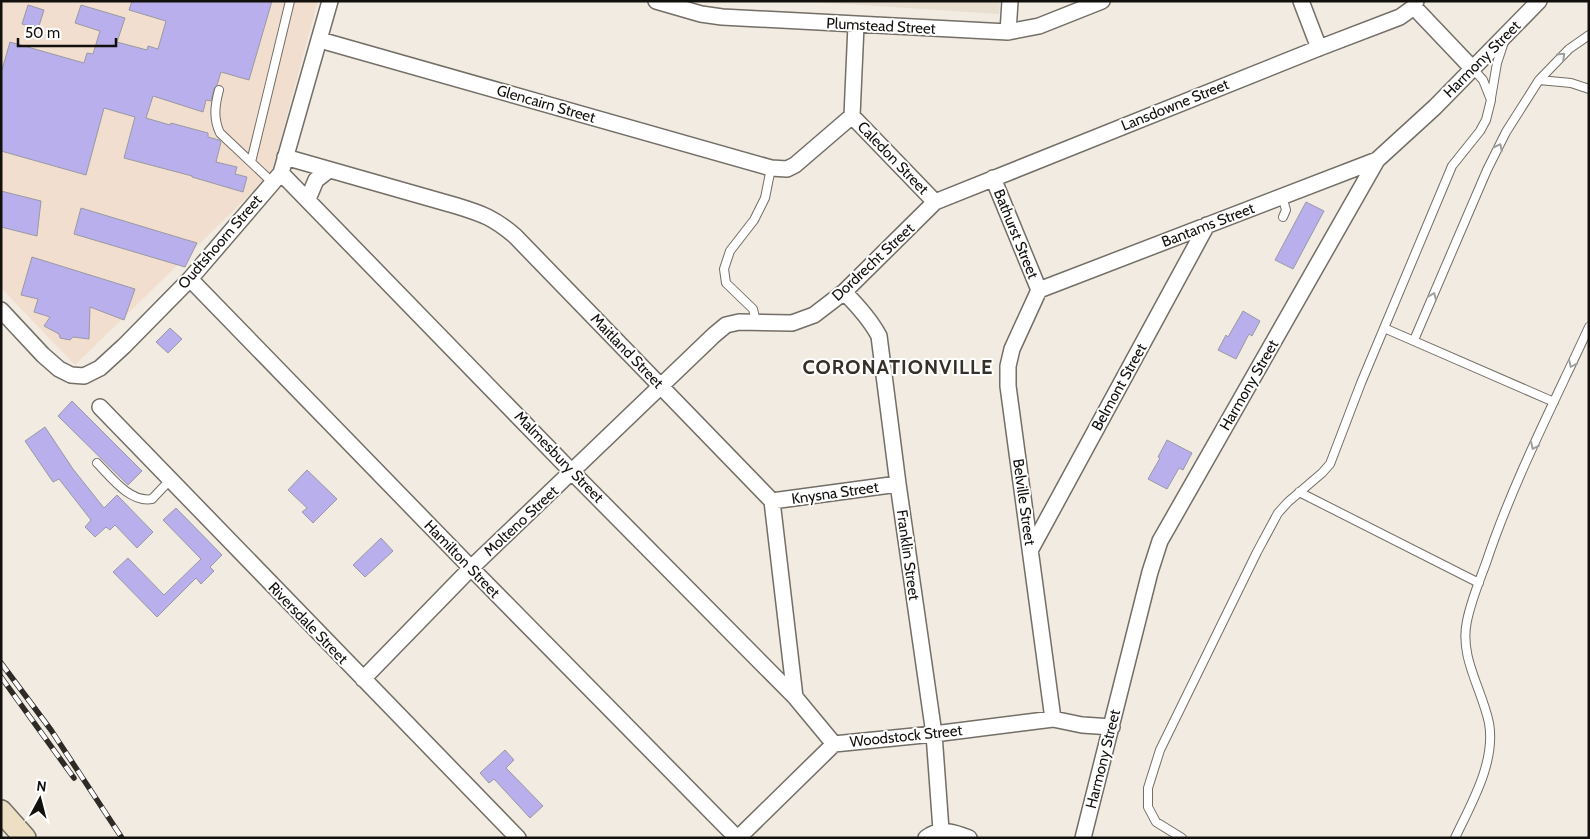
<svg xmlns="http://www.w3.org/2000/svg" width="1590" height="839" font-family="Cabin,sans-serif">
<style>
.built{fill:#e9dfd0}
.medical{fill:#f2dece}
.building{fill:#b8afec;stroke:#9a99a2}
.lines{fill:none;stroke-linecap:round;stroke-linejoin:round}
.lane-casing{stroke:#736e66;stroke-width:10}
.street-casing{stroke:#736e66;stroke-width:18}
.secondary-casing{stroke:#736e66;stroke-width:24}
.lane{stroke:#fff;stroke-width:8}
.street{stroke:#fff;stroke-width:15}
.secondary{stroke:#ecdfc3;stroke-width:21}
.rail-casing{stroke:#2e2b27;stroke-width:5.5}
.rail{stroke:#fff;stroke-width:4;stroke-dasharray:11;stroke-linecap:butt}
.oneway{stroke:#a09f9e}
.labels{text-anchor:middle;stroke-width:4;stroke-linejoin:round;paint-order:stroke}
.street-label{font-size:15px;fill:#12100d;stroke:#fff}
.district-label{font-size:20px;font-weight:bold;letter-spacing:1px;fill:#35312a;stroke:#fff}
</style>
<rect width="100%" height="100%" fill="#f1ebe2"/>
<path class="built" d="M800 1H1000L999 14Z"/>
<path class="medical" d="M1 1H318L271 174 75 365 1 288Z"/>
<path class="building" d="M132 1H272L249 80 221 72 217 85 214 89 211 101 206 100 203 112 153 96 146 118 170 125 171 123 208 133V137L219 140 221 142 216 162 237 167 235 174 247 177 243 192 192 177V176L124 158 135 117 104 108 86 175 1 151V73L10 42 84 63 87 53 93 54 100 31 75 23 81 5 125 18 117 42 147 50 148 46 158 49 166 21 129 10Z
M28 5 44 10 38 29 22 24Z
M1 191 41 201 37 236 1 227Z
M1306 202 1324 211 1293 269 1275 260Z
M81 208 197 243 185 267 74 234Z
M32 257 135 289 124 320 90 307 89 339 73 337 70 340 60 338 59 334 44 326 50 317 34 312 38 299 21 295Z
M1243 311 1260 321 1252 336 1249 334 1236 359 1218 350 1226 335 1228 337Z
M170 328 182 339 168 353 156 342Z
M72 401 142 471 128 485 58 416Z
M45 427 73 469 104 508 117 495 153 532 137 548 115 525 110 530 106 527 95 537 85 527 91 520 59 479 53 482 25 441Z
M1167 440 1192 453 1183 470 1179 468 1167 489 1148 479 1160 458 1158 457Z
M307 470 337 499 313 523 302 512 307 508 288 490Z
M176 508 222 555 210 567 214 571 201 584 196 578 157 617 113 572 128 558 164 595 201 559 163 520Z
M381 538 393 551 365 577 353 565Z
M505 750 514 760 506 768 543 806 530 818 494 779 489 783 480 773Z"/>
<g class="lines">
<defs>
<path id="lane" d="M1539 80 1569 49 1589 35
M219 90C215 105 213 118 220 133L273 183
M1491 98 1497 63 1504 42
M251 162 290 1
M1282 196 1286 210 1283 217
M756 322 753 309 726 283 724 269 730 251 754 220 765 198 771 168
M1384 328 1554 402
M1414 340 1487 170 1506 132 1539 80 1571 83 1589 89
M97 463C111 477 130 503 152 499L170 480
M1299 492 1479 583
M1182 838 1156 822 1148 807V788L1160 750 1257 552 1278 513 1288 502 1322 473 1330 464 1335 451 1361 383 1452 166 1480 131 1486 120 1491 100 1483 80 1472 68
M1455 838C1471 804 1496 762 1489 723 1482 689 1459 657 1467 621 1471 601 1479 582 1486 563 1513 482 1553 405 1589 327"/>
<path id="street" d="M656 1 701 14 722 17 1008 32 1039 26 1102 1
M1301 1 1319 48
M1416 1 1414 7 1472 68
M856 25 852 116 935 202
M1008 32 1010 1
M320 40 771 168 787 169 795 165 852 116
M285 157 457 206C483 214 494 218 515 236L772 501 795 697
M281 173 572 472 795 697 834 744
M993 178 1039 290
M308 199 316 180 329 170
M190 279 471 568 737 838
M1039 290 1012 349 1008 366V386L1053 719
M1039 290 1377 160
M844 292C858 306 870 319 879 336L898 484 934 734 941 830
M1 310 43 355 59 369 71 375 84 376 100 368 124 346 190 279 281 173 330 1
M100 407 518 838
M772 501 898 484
M1031 549 1207 225
M363 679 471 568 714 335 726 325 739 322 792 323 814 315 844 292 935 202 1319 48 1400 17 1414 7
M738 838 834 744 934 734 1053 719 1082 725 1112 727
M926 838C940 827 954 832 969 838
M1083 838 1150 572 1160 541 1377 160 1435 107 1539 1"/>
<path id="secondary" d="M1 811 25 838"/>
</defs>
<use href="#lane" class="lane-casing"/>
<use href="#street" class="street-casing"/>
<use href="#secondary" class="secondary-casing"/>
<use href="#lane" class="lane"/>
<use href="#street" class="street"/>
<use href="#secondary" class="secondary"/>
<defs>
<path id="rail" d="M1 663 51 730 122 838
M1 677 74 778"/>
</defs>
<use href="#rail" class="rail-casing"/>
<use href="#rail" class="rail"/>
</g>
<defs><path id="oneway-chevron" d="M-2-3.5L2.5 0L-2 3.5" fill="none" stroke-width="1.6" stroke-linecap="round" stroke-linejoin="round" transform="scale(1.25)"/></defs>
<g class="oneway">
<use href="#oneway-chevron" transform="translate(1562 56) rotate(-44)"/>
<use href="#oneway-chevron" transform="translate(1499 147) rotate(-63)"/>
<use href="#oneway-chevron" transform="translate(1433 296) rotate(-67)"/>
<use href="#oneway-chevron" transform="translate(1572 364) rotate(115)"/>
<use href="#oneway-chevron" transform="translate(1534 446) rotate(115)"/>
</g>
<g class="labels">
<g class="street-label">
<text transform="translate(881 26) rotate(3)" y="5">Plumstead Street</text>
<text transform="translate(1482 59) rotate(-45)" y="5">Harmony Street</text>
<text transform="translate(546 104) rotate(16)" y="5">Glencairn Street</text>
<text transform="translate(1175 105) rotate(-22)" y="5">Lansdowne Street</text>
<text transform="translate(893 158) rotate(46)" y="5">Caledon Street</text>
<text transform="translate(1208 225) rotate(-21)" y="5">Bantams Street</text>
<text transform="translate(1016 234) rotate(68)" y="5">Bathurst Street</text>
<text transform="translate(220 242) rotate(-49)" y="5">Oudtshoorn Street</text>
<text transform="translate(873 262) rotate(-43)" y="5">Dordrecht Street</text>
<text transform="translate(627 351) rotate(46)" y="5">Maitland Street</text>
<text transform="translate(1249 385) rotate(-60)" y="5">Harmony Street</text>
<text transform="translate(1119 387) rotate(-61)" y="5">Belmont Street</text>
<text transform="translate(559 457) rotate(46)" y="5">Malmesbury Street</text>
<text transform="translate(835 493) rotate(-8)" y="5">Knysna Street</text>
<text transform="translate(1024 502) rotate(82)" y="5">Belville Street</text>
<text transform="translate(521 521) rotate(-43)" y="5">Molteno Street</text>
<text transform="translate(908 555) rotate(82)" y="5">Franklin Street</text>
<text transform="translate(462 559) rotate(46)" y="5">Hamilton Street</text>
<text transform="translate(308 623) rotate(46)" y="5">Riversdale Street</text>
<text transform="translate(906 736) rotate(-6)" y="5">Woodstock Street</text>
<text transform="translate(1103 759) rotate(-76)" y="5">Harmony Street</text>
</g>
<g class="district-label">
<text x="898" y="374">CORONATIONVILLE</text>
</g>
</g>
<rect width="1590" height="839" fill="none" stroke="#12100d" stroke-width="5"/>
<g transform="translate(40 799) rotate(7)" stroke="#ffffff" stroke-width="4" paint-order="stroke">
<path d="M0-4L9 19L0 12L-9 19Z" fill="#12100d"/>
<text y="-8" font-size="14" font-weight="bold" text-anchor="middle" fill="#12100d">N</text>
</g>
<path d="M18 38v8h98v-8" fill="none" stroke="#12100d" stroke-width="2.5"/>
<text x="25" y="38" font-size="15" fill="#12100d" stroke="#ffffff" stroke-width="4" paint-order="stroke">50 m</text>
</svg>
